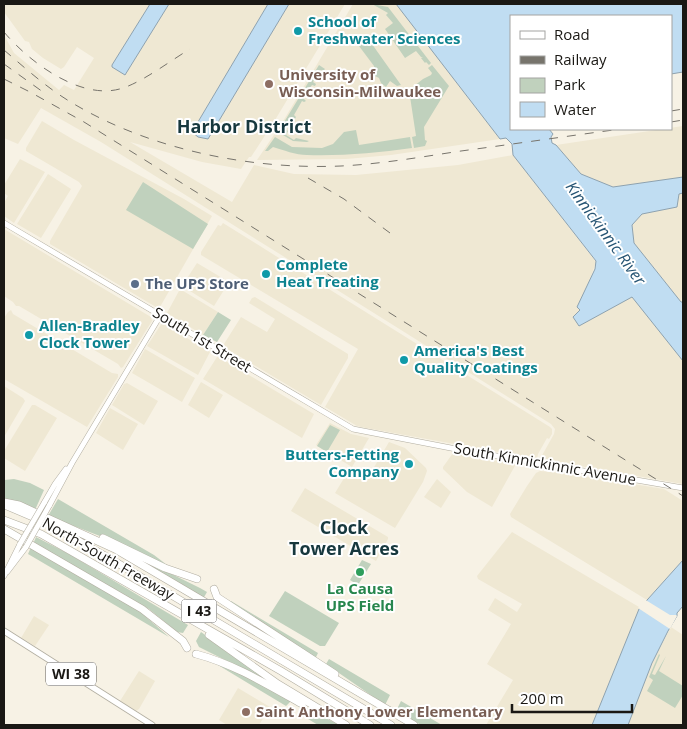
<svg xmlns="http://www.w3.org/2000/svg" width="687" height="729" font-family="'Open Sans',sans-serif">
<style>
.built{fill:#efe8d3}
.green{fill:#c0d1bd}
.water{fill:#c0ddf2;stroke:#8ea2af}
.pier{fill:#f7f2e5}
.lines{fill:none;stroke-linecap:round;stroke-linejoin:round}
.secondary-casing{stroke:#b2aea1;stroke-width:6}
.primary-casing{stroke:#b2aea1;stroke-width:7}
.highway-casing{stroke:#b2aea1;stroke-width:8}
.secondary{stroke:#fff;stroke-width:5}
.primary{stroke:#fff;stroke-width:5.5}
.highway{stroke:#fff;stroke-width:7}
.rail{stroke:#77746c;stroke-width:1;stroke-dasharray:9 9;stroke-linecap:butt}
.secondary-bridge-casing{stroke:#b2aea1;stroke-width:6;stroke-linecap:butt}
.secondary-bridge{stroke:#fff;stroke-width:5}
.culture-dot{fill:#0f9aa8;stroke:#fff;stroke-width:2}
.education-dot{fill:#8d6e63;stroke:#fff;stroke-width:2}
.service-dot{fill:#5c6f8a;stroke:#fff;stroke-width:2}
.leisure-dot{fill:#2e9e5b;stroke:#fff;stroke-width:2}
.labels{text-anchor:middle;stroke-width:4;stroke-linejoin:round;paint-order:stroke}
.shield{fill:#fff;stroke:#5f5d5a;stroke-width:1}
.shield-label{font-size:14px;font-weight:bold;fill:#1a1814}
.culture-label{font-size:15px;font-weight:bold;fill:#0d838f;stroke:#fff;text-anchor:start}
.education-label{font-size:15px;font-weight:bold;fill:#785e54;stroke:#fff;text-anchor:start}
.service-label{font-size:15px;font-weight:bold;fill:#4e5e75;stroke:#fff;text-anchor:start}
.street-label{font-size:15px;fill:#1a1814;stroke:#fff}
.leisure-label{font-size:15px;font-weight:bold;fill:#27864d;stroke:#fff}
.water-label{font-size:16px;font-style:italic;fill:#275574;stroke:#fff}
.quarter-label{font-size:18px;font-weight:bold;fill:#17383e;stroke:#fff}
</style>
<rect width="100%" height="100%" fill="#f7f2e5"/>
<path class="built" d="M4 4H150L112 65 125 75 169 4H268L192 132 198 137 208 139 289 4H345L275 120 251 157H249L241 169 202 162 130 142 232 202 254 165 294 174 356 175 458 165 513 155 596 262 578 313 579 326 632 296 683 361V484L540 459 554 434 555 429 551 424 101 142 41 108 18 144 4 138V35L14 53 59 90 64 85 74 90 94 58 77 47 64 67 61 69 43 58 32 49 29 42 25 41 4 12Z
M353 4H396L500 139 391 155 346 159 257 160 282 123Z
M42 121 74 140 184 199 212 216 160 307H156L50 244V241L82 186 79 182 26 151V148Z
M683 126V177L613 187 581 174 556 145Z
M20 159 45 172 14 223 4 216V201H5L8 196 4 193V185Z
M48 174 71 189 41 238 17 224Z
M683 193V290L681 302 634 243 632 225 642 214 677 207 679 194Z
M223 223 550 427 552 429V434L549 439 547 438 538 454 537 459 366 428 357 426 325 407 358 349 201 255V252L218 225 221 226Z
M4 229 151 317 152 321 123 367 121 368 118 364 19 306H16L13 302 4 296Z
M197 263 229 282 214 306 182 286Z
M180 289 218 312 203 335 167 313Z
M255 297 348 354V358L321 405 224 347V344L241 317 267 332 275 319 249 303 252 298Z
M11 310 13 314 112 373 118 374V377L87 427 4 379V318L8 312Z
M162 323 210 352 198 375 147 346Z
M145 349 195 378 182 402 132 373Z
M217 357H219L314 414 302 438 203 379Z
M201 382 223 395 209 418 188 405Z
M127 383 158 401 144 425 112 405 124 384Z
M4 386 23 398 25 401 4 437Z
M32 405H35L57 418 25 471 4 458V451Z
M110 408 138 424 123 450 96 433Z
M330 423 351 434 369 438 352 467 316 445Z
M389 442 405 448 426 468 427 471 423 482 395 528 335 493 349 470 367 479Z
M453 453 516 464 492 507 467 492 443 469V467Z
M540 471 564 473 664 489 683 501V560L647 600 511 517 510 514 527 486 536 473Z
M437 479 451 492 441 508 424 497Z
M305 488 388 537V539L376 561 291 511Z
M512 532 639 607V609L592 725H486L513 680 487 664 511 624 488 610 495 598 517 612 522 604 478 579 477 576Z
M34 616 49 625 35 646 21 638Z
M671 627 683 635V725H628L652 663Z
M139 671 155 681 139 709 136 711 120 701Z
M238 688 270 707 259 725H227L219 720Z"/>
<path class="green" d="M372 4 388 7 431 63 429 65 426 62 425 63 421 58 423 57H421L416 51 405 58 385 29 393 23 386 15 388 13Z
M366 35 367 37 401 85 397 86 390 81 386 87 381 83 379 78 375 76 374 66 359 46Z
M319 65 325 69 323 71 321 70 313 82 316 84 315 86 312 85 303 98 306 101 304 102 302 101 294 115 296 117 295 119 292 117 285 128 288 131 286 135 294 140 296 138 309 141 307 142 293 141 278 132Z
M432 65 449 86 424 127 425 140 427 141 425 146 414 148 412 137 416 136 409 90 423 79 431 75 432 73 428 68Z
M356 130 359 145 410 137 412 148C377 153 342 156 307 155 296 155 283 150 273 147L268 151H265L275 137 292 147 322 148 333 144 344 132Z
M143 182 208 224 193 249 126 210Z
M218 312 231 320 217 342 203 335Z
M330 425 340 430 327 452 317 446Z
M14 479 30 483 44 490 35 510 4 499V480Z
M58 499 154 555 171 568 118 543 48 516Z
M36 537 69 554 188 625 183 633 177 632 149 609 33 544Z
M31 547 138 610 169 637 28 554Z
M119 548 200 588 207 592 203 599Z
M362 560 371 564 358 585 350 580Z
M285 591 339 623 325 646H320L269 616Z
M231 601 318 653 315 659 230 602Z
M201 632 275 685 199 647 196 641Z
M659 654 660 655 652 674 655 675 666 656 659 671 683 686V695L675 708 647 691 653 680 649 677Z
M329 659 390 695 385 705 326 664Z
M213 662 249 678 291 701 286 706Z
M401 701 442 725H421L396 711Z
M301 705 339 725H318L298 713Z"/>
<path class="water" d="M150 4H169L125 75 112 67V65Z
M268 4H289L208 139 198 137 192 132Z
M396 4H683V72L671 74V16H511V129H549L553 134 551 137 552 143 556 145 581 174 613 187 683 177V193L679 194 677 207 642 214 632 225 634 243 681 302H683V361L632 297 579 326 573 317 580 310 577 307 595 269 596 261 513 155 512 144 506 138 500 139Z
M683 560V606L677 613V616L668 631 652 663 628 725H592L639 609Z"/>
<path class="pier" d="M644 599 670 615H676L677 616 670 629 638 608Z"/>
<g class="lines">
<defs>
<path id="secondary" d="M4 223 353 429 456 449 683 488
M44 503 55 484 66 469
M49 506 72 463 160 316
M7 572 26 547
M4 576 20 544"/>
<path id="primary" d="M4 631 152 725"/>
<path id="highway" d="M4 502 19 505 115 549 414 725
M7 506 47 523 114 561 391 725
M4 520 41 534 281 671 370 725
M4 529 142 609 183 641 187 648
M103 538 165 568 197 579
M214 589 217 597 335 674
M209 635 278 684 346 725
M196 654C234 664 268 685 302 704"/>
</defs>
<use href="#secondary" class="secondary-casing"/>
<use href="#primary" class="primary-casing"/>
<use href="#highway" class="highway-casing"/>
<use href="#secondary" class="secondary"/>
<use href="#primary" class="primary"/>
<use href="#highway" class="highway"/>
<path class="rail" d="M4 32C29 62 82 102 123 88 144 81 170 61 190 49
M4 50C25 68 46 87 69 101 147 149 250 170 341 166 381 164 421 157 461 151 514 144 568 136 621 129
M4 64 43 92
M4 79 30 92 84 122 683 496
M671 111 683 109
M671 122 683 120
M308 178 344 199 390 233"/>
<defs>
<path id="secondary-bridge" d="M20 544 44 503
M26 547 49 506"/>
</defs>
<use href="#secondary-bridge" class="secondary-bridge-casing"/>
<use href="#secondary-bridge" class="secondary-bridge"/>
</g>
<g class="culture-dot">
<circle cx="298" cy="31" r="5"/>
<circle cx="266" cy="274" r="5"/>
<circle cx="29" cy="335" r="5"/>
<circle cx="404" cy="360" r="5"/>
<circle cx="409" cy="464" r="5"/>
</g>
<g class="education-dot">
<circle cx="269" cy="84" r="5"/>
<circle cx="246" cy="712" r="5"/>
</g>
<circle class="service-dot" cx="135" cy="284" r="5"/>
<circle class="leisure-dot" cx="360" cy="572" r="5"/>
<g class="labels">
<g class="shield">
<rect x="181.5" y="599.5" width="35" height="23" rx="4"/>
<rect x="46" y="662.5" width="50" height="23" rx="4"/>
</g>
<g class="shield-label">
<text x="199" y="616">I 43</text>
<text x="71" y="679">WI 38</text>
</g>
<g class="culture-label">
<text x="308" y="27">School of<tspan x="308" dy="17">Freshwater Sciences</tspan></text>
<text x="276" y="270">Complete<tspan x="276" dy="17">Heat Treating</tspan></text>
<text x="39" y="331">Allen-Bradley<tspan x="39" dy="17">Clock Tower</tspan></text>
<text x="414" y="356">America's Best<tspan x="414" dy="17">Quality Coatings</tspan></text>
<text x="399" y="460" text-anchor="end">Butters-Fetting<tspan x="399" dy="17">Company</tspan></text>
</g>
<g class="education-label">
<text x="279" y="80">University of<tspan x="279" dy="17">Wisconsin-Milwaukee</tspan></text>
<text x="256" y="717">Saint Anthony Lower Elementary</text>
</g>
<g class="service-label">
<text x="145" y="289">The UPS Store</text>
</g>
<g class="street-label">
<text transform="translate(202 340) rotate(31)" y="5">South 1st Street</text>
<text transform="translate(545 464) rotate(10)" y="5">South Kinnickinnic Avenue</text>
<text transform="translate(108 559) rotate(30)" y="5">North-South Freeway</text>
</g>
<g class="leisure-label">
<text x="360" y="594">La Causa<tspan x="360" dy="17">UPS Field</tspan></text>
</g>
<g class="water-label">
<text transform="translate(606 233) rotate(54)" y="6">Kinnickinnic River</text>
</g>
<g class="quarter-label">
<text x="244" y="133">Harbor District</text>
<text x="344" y="534">Clock<tspan x="344" dy="21">Tower Acres</tspan></text>
</g>
</g>
<rect width="687" height="729" fill="none" stroke="#1a1814" stroke-width="10"/>
<rect x="510" y="15" width="162" height="115" fill="#ffffff" stroke="#a3a3a1"/>
<rect x="520" y="31" width="25" height="8" fill="#ffffff" stroke="#a3a3a1"/>
<text x="554" y="40" font-size="15" fill="#1a1814">Road</text>
<rect x="520" y="56" width="25" height="8" fill="#77746c" stroke="#a3a3a1"/>
<text x="554" y="65" font-size="15" fill="#1a1814">Railway</text>
<rect x="520" y="78" width="25" height="15" fill="#c0d1bd" stroke="#a3a3a1"/>
<text x="554" y="90" font-size="15" fill="#1a1814">Park</text>
<rect x="520" y="102" width="25" height="15" fill="#c0ddf2" stroke="#a3a3a1"/>
<text x="554" y="115" font-size="15" fill="#1a1814">Water</text>
<path d="M512 704v8h120v-8" fill="none" stroke="#1a1814" stroke-width="2.5"/>
<text x="520" y="704" font-size="15" fill="#1a1814" stroke="#ffffff" stroke-width="4" paint-order="stroke">200 m</text>
</svg>
